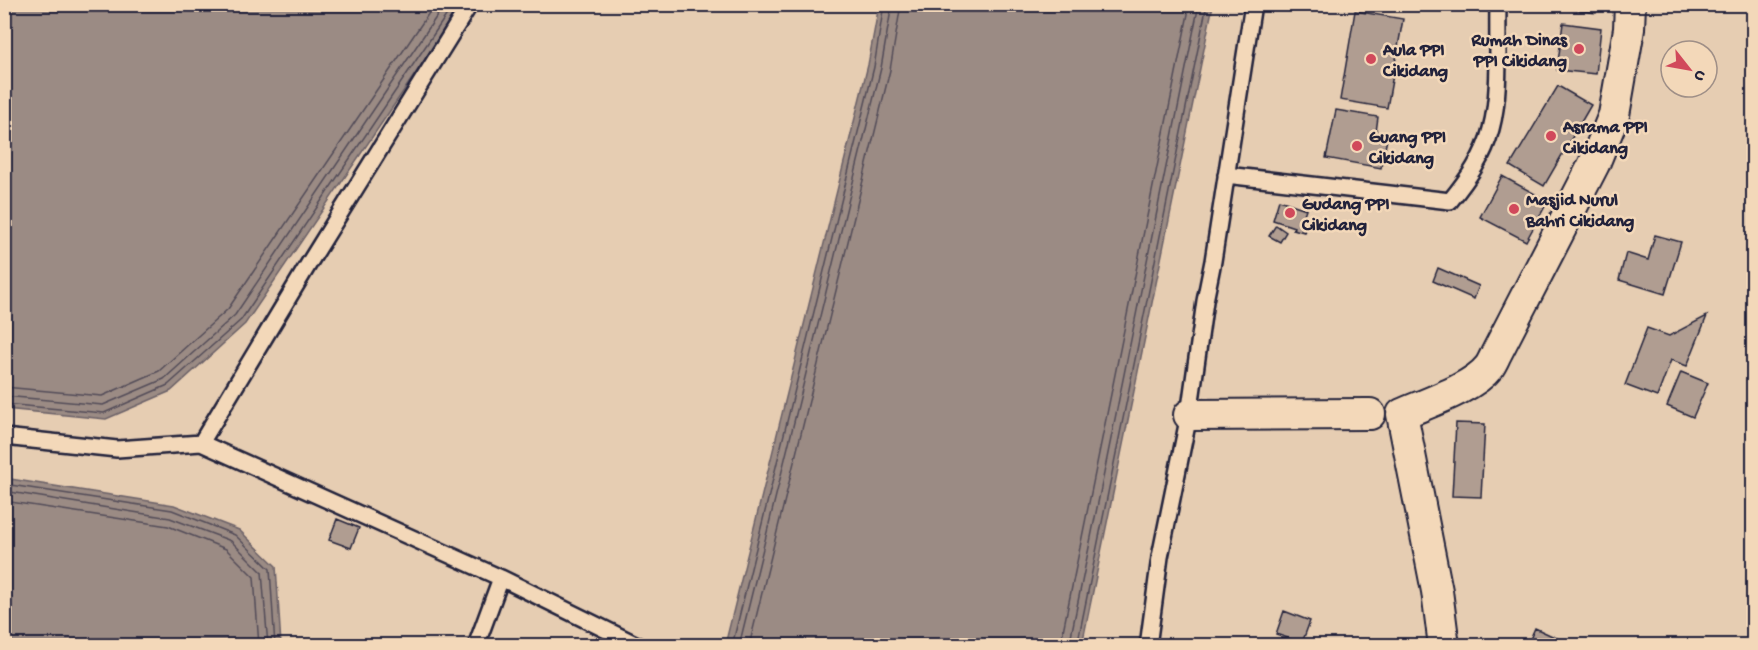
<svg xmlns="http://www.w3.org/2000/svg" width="1758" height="650" font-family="'Gochi Hand',sans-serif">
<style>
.water{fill:#9b8b84;stroke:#6b6167;stroke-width:1.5}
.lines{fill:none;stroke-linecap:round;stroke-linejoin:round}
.shore{stroke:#524c58;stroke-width:1.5}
.building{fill:#b09d91;stroke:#22223b;stroke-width:1.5}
.service-casing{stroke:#22223b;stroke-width:20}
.minor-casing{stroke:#22223b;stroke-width:34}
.service{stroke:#f3d8b9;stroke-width:15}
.minor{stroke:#f3d8b9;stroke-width:30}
.poi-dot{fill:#d1495b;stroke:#f3d8b9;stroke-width:2}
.labels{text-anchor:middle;stroke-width:5;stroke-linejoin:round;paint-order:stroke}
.poi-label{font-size:18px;font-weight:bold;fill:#22223b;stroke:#f3d8b9;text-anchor:start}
</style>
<rect width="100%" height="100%" fill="#e6cdb2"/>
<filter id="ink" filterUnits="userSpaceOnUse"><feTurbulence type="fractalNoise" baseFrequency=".0167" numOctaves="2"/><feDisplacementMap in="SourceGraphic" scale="12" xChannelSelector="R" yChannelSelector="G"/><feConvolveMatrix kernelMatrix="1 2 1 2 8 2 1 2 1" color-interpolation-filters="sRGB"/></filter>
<g filter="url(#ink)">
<path class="water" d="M4 5H462L245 324 171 391 106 419 5 409Z
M879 5H1213L1082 645H725L868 65Z
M4 478 174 505 239 530 276 566 281 645H5Z"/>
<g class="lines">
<path class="shore" d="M4 387 102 396 159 371 228 309 435 4
M4 396 103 405 164 379 235 315 445 4
M4 404 104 413 168 385 241 320 454 4
M4 484 172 510 235 535 270 569 275 646
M4 491 170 518 231 541 262 572 268 646
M4 501 168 526 226 549 254 577 259 646
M732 646 874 67 884 4
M739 646 881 68 892 4
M749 646 890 70 901 4
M1060 646 1190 4
M1069 646 1199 4
M1077 646 1207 4"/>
</g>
<path class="building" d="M1561 4H1597L1596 13 1561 8Z
M1355 11 1403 19 1387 108 1340 100Z
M1563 23 1601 28 1596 74 1557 70Z
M1558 86 1591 105 1544 186 1510 166Z
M1336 110 1378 117 1376 132 1388 134 1381 168 1326 158Z
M1502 176 1548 201 1526 241 1480 217Z
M1279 200 1306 209 1303 217 1309 219 1304 232 1293 229 1294 227 1273 220Z
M1276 225 1286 232 1280 242 1269 236Z
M1655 235 1681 242 1665 294 1619 280 1626 253 1648 260Z
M1438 268 1479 286 1474 299 1433 281Z
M1707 316 1687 366 1671 360 1657 397 1625 385 1647 328 1669 336Z
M1681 372 1708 383 1693 417 1667 406Z
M1456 423 1485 424 1481 497 1452 496Z
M337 519 359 528 351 548 329 540Z
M1284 611 1310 621 1302 643 1276 634Z
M1535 628 1574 646H1527Z"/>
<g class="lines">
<defs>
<path id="service" d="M1226 175 1450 201C1467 180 1484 157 1491 129 1501 92 1497 44 1498 4
M4 437 117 449 201 443 501 578 639 646
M201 443 311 260 470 4
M476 646 501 578
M1148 646 1160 557 1189 415 1205 301 1213 261 1253 4"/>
<path id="minor" d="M1189 415 1370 414
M1444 646 1437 591 1402 414C1427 403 1473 388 1489 367 1492 363 1494 358 1496 354L1594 164 1614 115 1629 29 1630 4"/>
</defs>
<use href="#service" class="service-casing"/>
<use href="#minor" class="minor-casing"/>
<use href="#service" class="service"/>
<use href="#minor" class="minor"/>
</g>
</g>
<g class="poi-dot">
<circle cx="1579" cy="49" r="6"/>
<circle cx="1371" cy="59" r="6"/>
<circle cx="1551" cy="136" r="6"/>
<circle cx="1357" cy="146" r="6"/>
<circle cx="1514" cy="209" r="6"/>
<circle cx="1290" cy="213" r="6"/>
</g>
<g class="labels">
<g class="poi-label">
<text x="1567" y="45" text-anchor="end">Rumah Dinas<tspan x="1567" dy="21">PPI Cikidang</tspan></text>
<text x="1383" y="55">Aula PPI<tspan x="1383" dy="21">Cikidang</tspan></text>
<text x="1563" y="132">Asrama PPI<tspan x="1563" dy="21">Cikidang</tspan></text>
<text x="1369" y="142">Guang PPI<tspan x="1369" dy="21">Cikidang</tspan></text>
<text x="1526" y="205">Masjid Nurul<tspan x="1526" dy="21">Bahri Cikidang</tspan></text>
<text x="1302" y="209">Gudang PPI<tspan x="1302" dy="21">Cikidang</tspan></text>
</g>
</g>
<rect width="1758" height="650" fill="none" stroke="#f3d8b9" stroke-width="24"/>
<rect x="12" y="12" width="1734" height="626" fill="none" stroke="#22223b" stroke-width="2" filter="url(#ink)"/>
<g transform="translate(1689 69) rotate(121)"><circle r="28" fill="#f3d8b9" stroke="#9f8f87" stroke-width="1.5"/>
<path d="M0-4.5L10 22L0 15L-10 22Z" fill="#d1495b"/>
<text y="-9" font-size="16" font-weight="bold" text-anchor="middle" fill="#22223b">U</text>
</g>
</svg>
